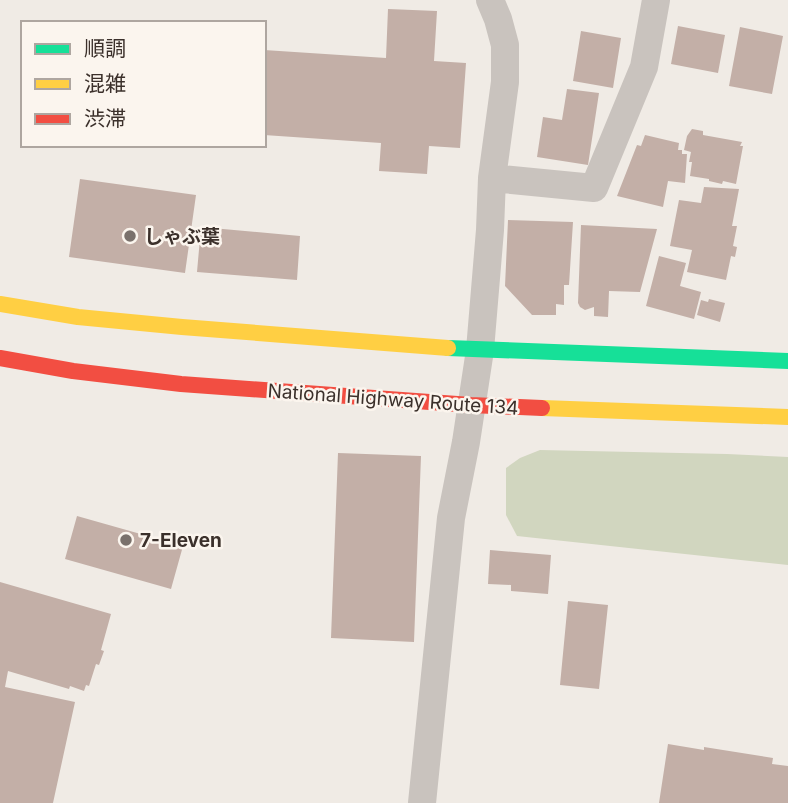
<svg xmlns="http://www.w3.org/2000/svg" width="788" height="803" font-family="Inter,'Noto Sans JP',sans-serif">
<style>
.green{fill:#d1d6bf}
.building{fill:#c3afa7}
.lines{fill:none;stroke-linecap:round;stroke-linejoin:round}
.street{stroke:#c9c3be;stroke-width:28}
.fast{stroke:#16e098;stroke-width:16}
.slow{stroke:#ffcf43;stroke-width:16}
.jam{stroke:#f24e42;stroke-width:16}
.poi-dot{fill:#7a716c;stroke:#fbf5ee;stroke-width:2.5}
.labels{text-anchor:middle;stroke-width:5;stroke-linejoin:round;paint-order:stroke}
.poi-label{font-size:19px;font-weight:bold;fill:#3b302b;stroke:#fbf5ee;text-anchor:start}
.street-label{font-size:19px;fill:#3b302b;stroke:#fbf5ee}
</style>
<rect width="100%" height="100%" fill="#f0ebe5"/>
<path class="green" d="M540 450 727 454 788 457V565L517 536 506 515V468L520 458Z"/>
<path class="building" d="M388 9 437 11 434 61 466 63 460 148 429 146 427 174 379 171 381 143 264 135V50L386 58Z
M678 26 725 35 718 73 671 64Z
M740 27 783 36 772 94 729 86Z
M581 31 621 38 613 88 573 81Z
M567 89 599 93 588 165 537 157 543 117 562 120Z
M692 129 703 131V135L742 142 740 146H743L736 184 723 181 722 184 709 181V179L690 176 692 162H689L691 152 684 150 687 136Z
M645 135 679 143 678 150H682V154H687L685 183 668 181 663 207 617 196 637 145 641 146Z
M80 179 196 195 185 273 69 257Z
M704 187 739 189 732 226H737L733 246 737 247 735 257 731 256 726 280 687 272 692 250 670 246 679 200 701 203Z
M508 220 573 222 569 285H564V305L556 304V315H532L505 286Z
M581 225 657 229 640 292 609 291 608 317 594 316V307L585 310 580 307 578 303Z
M201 227 300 236 297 280 197 272Z
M659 256 686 263 680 286 701 292 694 319 646 306Z
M709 299 725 303 720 322 697 315 701 300 708 302Z
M338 453 421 456 414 642 331 638Z
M77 516 183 546 171 589 65 559Z
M490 550 551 555 548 594 511 591V585L488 584Z
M0 582 111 614 101 650 104 651 99 665 96 664 89 686 86 685 84 691 70 686 69 689 8 671 5 687 75 702 53 803H0Z
M568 601 608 605 599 689 560 685Z
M668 744 704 750V747L773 758 772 764 788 766V803H659Z"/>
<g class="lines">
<path class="street" d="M492 178 594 188 644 67 656 0
M422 803 451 518 466 442 480 350 490 230 492 178 505 82V45L498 19 490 0"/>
<path class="fast" d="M448 348 788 361"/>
<path class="slow" d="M0 304 78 317 182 327 448 348
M542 408 788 417"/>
<path class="jam" d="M0 358 73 371 181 384 471 405 542 408"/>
</g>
<g class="poi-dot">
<circle cx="130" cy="236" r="7"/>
<circle cx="126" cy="540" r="7"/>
</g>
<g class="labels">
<g class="poi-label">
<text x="144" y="243">しゃぶ葉</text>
<text x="140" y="547">7-Eleven</text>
</g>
<g class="street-label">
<text transform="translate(393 399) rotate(4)" y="7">National Highway Route 134</text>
</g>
</g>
<rect x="21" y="21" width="245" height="126" fill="#fbf5ee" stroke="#aea6a0" stroke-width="2"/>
<rect x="35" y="44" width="35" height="10" fill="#16e098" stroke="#aea6a0" stroke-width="2"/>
<text x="84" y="56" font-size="21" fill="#3b302b">順調</text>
<rect x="35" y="79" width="35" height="10" fill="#ffcf43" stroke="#aea6a0" stroke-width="2"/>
<text x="84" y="91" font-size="21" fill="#3b302b">混雑</text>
<rect x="35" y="114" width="35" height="10" fill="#f24e42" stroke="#aea6a0" stroke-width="2"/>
<text x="84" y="126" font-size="21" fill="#3b302b">渋滞</text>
</svg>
